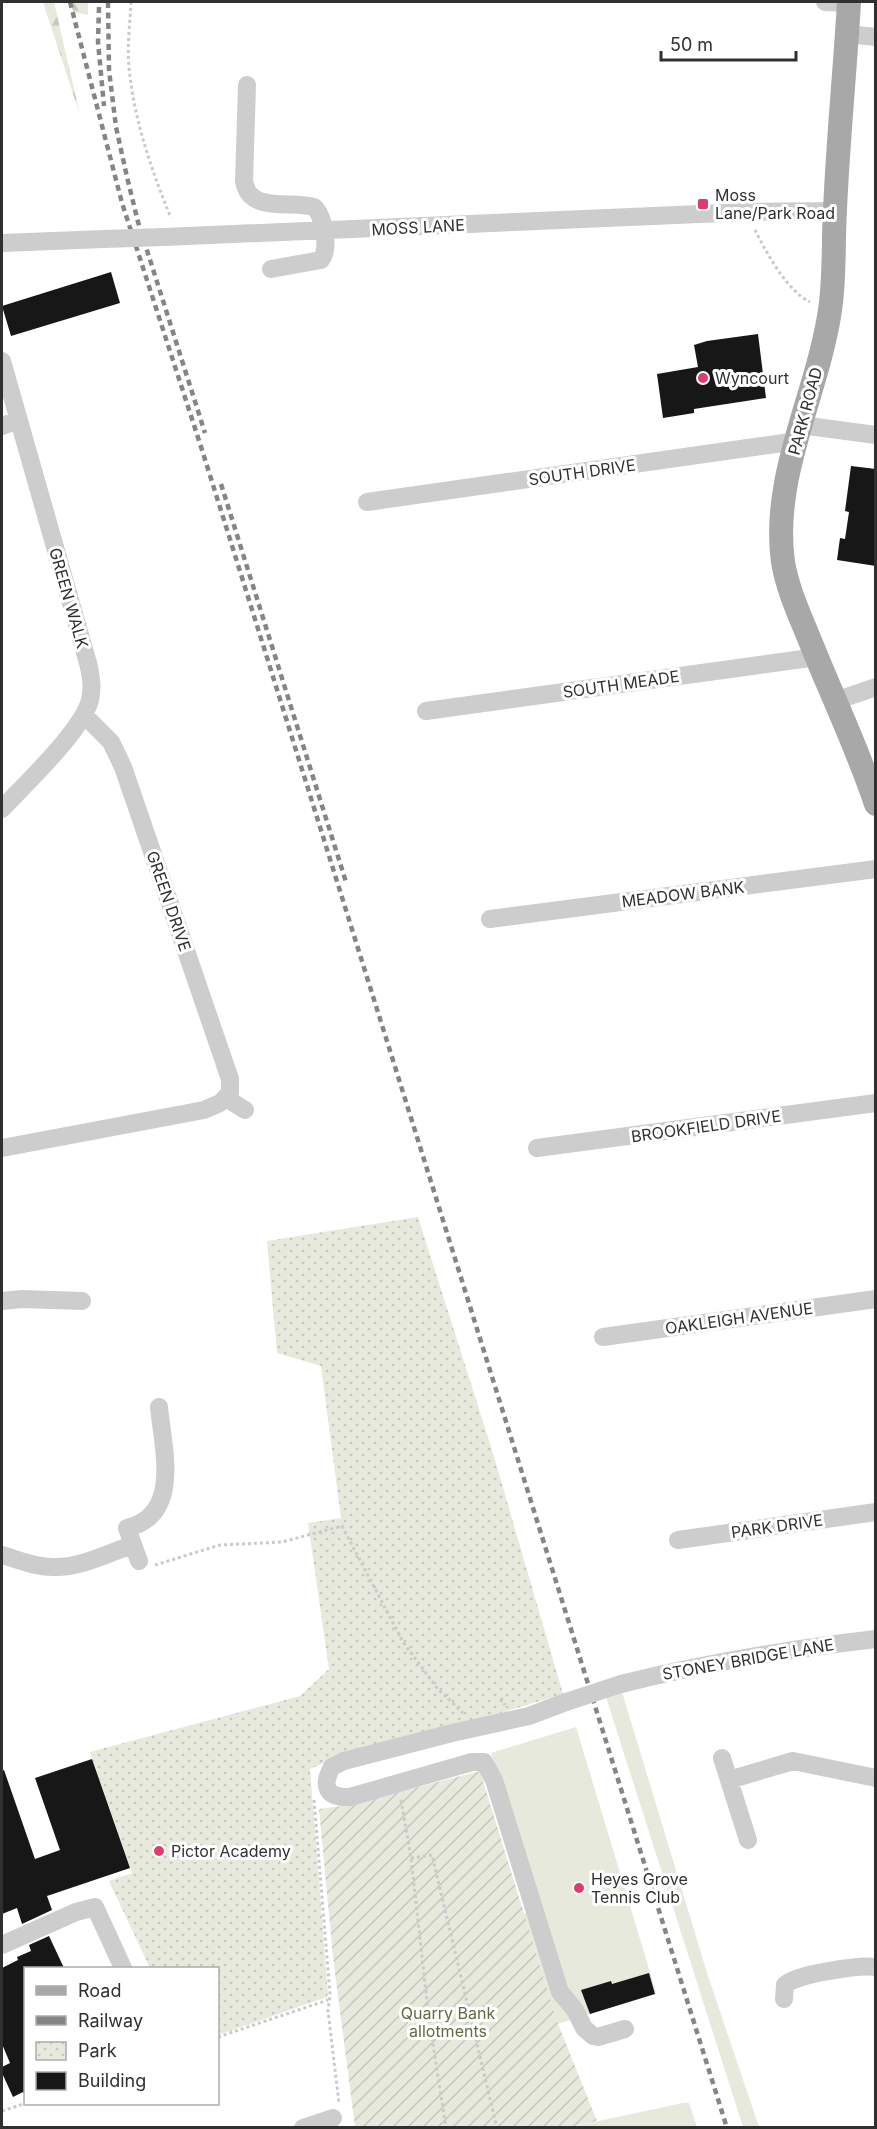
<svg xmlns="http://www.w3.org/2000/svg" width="877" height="2129" font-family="Inter,sans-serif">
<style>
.grass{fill:#e6e9dc}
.forest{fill:url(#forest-firs)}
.park{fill:url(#park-dots)}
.garden{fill:url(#garden-furrows)}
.building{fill:#171717}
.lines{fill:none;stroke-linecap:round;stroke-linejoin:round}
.path{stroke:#cacaca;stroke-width:3;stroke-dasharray:3 3;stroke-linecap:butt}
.minor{stroke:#cdcdcd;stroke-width:18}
.major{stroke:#a8a8a8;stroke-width:24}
.rail{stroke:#858585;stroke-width:4.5;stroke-dasharray:6 4.5;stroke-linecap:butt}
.minor-bridge{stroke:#cdcdcd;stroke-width:18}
.poi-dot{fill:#de3c6d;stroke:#fff;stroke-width:2}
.labels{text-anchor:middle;stroke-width:6;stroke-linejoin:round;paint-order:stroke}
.poi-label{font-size:16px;fill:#303030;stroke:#fff;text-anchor:start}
.street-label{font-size:16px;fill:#303030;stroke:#fff}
.park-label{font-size:16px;fill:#5d6b3f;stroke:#fff}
</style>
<defs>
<pattern id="forest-firs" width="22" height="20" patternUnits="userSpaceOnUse" patternTransform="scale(1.5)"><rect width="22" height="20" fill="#e6e9dc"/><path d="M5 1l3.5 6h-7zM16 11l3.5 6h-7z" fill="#c6c8bd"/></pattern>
<pattern id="park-dots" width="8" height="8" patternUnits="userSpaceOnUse" patternTransform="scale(1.5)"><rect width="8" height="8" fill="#e6e9dc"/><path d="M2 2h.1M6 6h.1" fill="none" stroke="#c6c8bd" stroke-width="1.8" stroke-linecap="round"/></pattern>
<pattern id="garden-furrows" width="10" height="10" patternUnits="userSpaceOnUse" patternTransform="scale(1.5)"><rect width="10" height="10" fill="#e6e9dc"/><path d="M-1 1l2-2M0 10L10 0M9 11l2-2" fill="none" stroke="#c6c8bd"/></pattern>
</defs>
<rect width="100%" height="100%" fill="#fff"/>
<path class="grass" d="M622 1692 708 1976 759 2127H743L606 1697Z
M576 1727 656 1992 558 2024 524 1914 539 1909 491 1753Z
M683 2103H689L697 2127 566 2128Z"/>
<path class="forest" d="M43 2H54L80 115Z
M71 2H88V15L73 12Z"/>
<path class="park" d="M418 1217 492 1450 563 1694 468 1723 326 1762 310 1769 328 1994 327 1997 218 2035V1968H150L109 1881 132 1873 90 1752 300 1696 329 1669 308 1523 341 1518 321 1366 277 1353 267 1241Z"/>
<path class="garden" d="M480 1771 558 2024 597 2121 566 2128 355 2127 333 1957 319 1809 349 1805Z"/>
<path class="building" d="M111 272 120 303 11 336 2 306Z
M758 334 766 398 694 409V413L663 418 657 374 698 367 694 345 707 341Z
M851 466 876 469V566L837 560 840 538 845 539 849 512 845 511Z
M92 1759 130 1868 47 1896 52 1910 22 1924 17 1908 2 1914V1771L4 1770 35 1859 60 1850 35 1778Z
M49 1936 64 1968H26V2098L23 2092 13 2097 2 2073V2067L10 2063 2 2044V1968L18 1960 17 1957 31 1951 29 1945Z
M649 1973 655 1994 590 2014 581 1990 611 1981 612 1984Z"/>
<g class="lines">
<path class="path" d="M131 2C130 23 127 45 129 67 134 120 151 169 171 218
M755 230C766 252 787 291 810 302
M155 1565 220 1545 282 1542 342 1526 403 1642 437 1688 463 1713
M501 1698 505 1705
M314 1800 330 1994 328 2011 339 2103
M401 1800 411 1858 429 2019 446 2128
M411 1858 432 1855 497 2128
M218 2037 328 2000
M2 2111 26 2103"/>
<path class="minor" d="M825 2 849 3
M847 34 876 37
M247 85 244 181C249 214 292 200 314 207 324 216 330 249 321 260L271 269
M164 237 746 212 835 211
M2 243 104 239
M2 361 88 663C91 676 93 687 90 700 82 731 25 784 2 809
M801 425 876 435
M2 426 19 420
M367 502 797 441
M835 701 876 687
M426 711 817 657
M490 919 876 869
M226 1098 245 1110
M2 1148 204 1110 220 1103 230 1093V1079L123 767 111 742 84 715
M537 1148 876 1103
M2 1301 22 1299 82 1301
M603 1337 876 1299
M678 1540 876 1512
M2 1555C19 1560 38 1568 56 1567 82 1567 109 1553 132 1545
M139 1561 127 1528C182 1515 163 1449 159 1407
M621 1684C705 1663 790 1649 876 1639
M566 1702 529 1716 452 1733 344 1761 332 1767C321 1787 327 1798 350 1797L472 1762H484L494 1780 560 1992 575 2010 584 2028 593 2036 598 2037 625 2029
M722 1758 748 1840
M729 1780 793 1761 876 1778
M2 1945 76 1912 95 1907 123 1968
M784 1999 785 1985C795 1974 860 1965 876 1967
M303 2128 333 2118"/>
<path class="major" d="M849 2C845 71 838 140 835 210 833 243 835 277 830 310 818 393 771 476 783 562 788 592 802 620 813 648 834 700 858 750 876 804"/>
<path class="rail" d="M70 2 122 203 203 453 727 2128
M108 2 109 70 116 127 127 177 138 222 205 433
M99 7 98 42 104 106
M221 484 346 882"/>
<path class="minor-bridge" d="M104 239 164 237
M566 1702 621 1684"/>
</g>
<g class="poi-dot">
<rect x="697" y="198" width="12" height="12" rx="3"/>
<circle cx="703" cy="378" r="6"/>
<circle cx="159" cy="1851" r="6"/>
<circle cx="579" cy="1888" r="6"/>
</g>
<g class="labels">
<g class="poi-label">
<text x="715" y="201">Moss<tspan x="715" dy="18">Lane/Park Road</tspan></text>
<text x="715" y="384">Wyncourt</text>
<text x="171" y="1857">Pictor Academy</text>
<text x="591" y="1885">Heyes Grove<tspan x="591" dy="18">Tennis Club</tspan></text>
</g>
<g class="street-label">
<text transform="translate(418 227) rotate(-3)" y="6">MOSS LANE</text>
<text transform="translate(805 411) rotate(-75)" y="6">PARK ROAD</text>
<text transform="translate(582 472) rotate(-8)" y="6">SOUTH DRIVE</text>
<text transform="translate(69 598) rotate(74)" y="6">GREEN WALK</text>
<text transform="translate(621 684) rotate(-8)" y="6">SOUTH MEADE</text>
<text transform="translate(683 894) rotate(-7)" y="6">MEADOW BANK</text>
<text transform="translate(169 901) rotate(71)" y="6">GREEN DRIVE</text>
<text transform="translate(706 1126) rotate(-8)" y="6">BROOKFIELD DRIVE</text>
<text transform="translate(739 1318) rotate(-8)" y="6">OAKLEIGH AVENUE</text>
<text transform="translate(777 1526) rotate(-8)" y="6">PARK DRIVE</text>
<text transform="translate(748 1659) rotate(-10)" y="6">STONEY BRIDGE LANE</text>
</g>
<g class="park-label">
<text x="448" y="2019">Quarry Bank<tspan x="448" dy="18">allotments</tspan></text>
</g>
</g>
<rect width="877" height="2129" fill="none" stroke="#303030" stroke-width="6"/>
<rect x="24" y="1967" width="195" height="138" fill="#ffffff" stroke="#acacac" stroke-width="1.5"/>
<rect x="36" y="1986" width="30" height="9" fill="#a8a8a8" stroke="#acacac" stroke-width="1.5"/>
<text x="78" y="1997" font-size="18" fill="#303030">Road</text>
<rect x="36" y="2016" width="30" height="9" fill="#858585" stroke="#acacac" stroke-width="1.5"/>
<text x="78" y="2027" font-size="18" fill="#303030">Railway</text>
<rect x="36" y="2042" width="30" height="18" fill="url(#park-dots)" stroke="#acacac" stroke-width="1.5"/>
<text x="78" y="2057" font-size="18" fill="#303030">Park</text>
<rect x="36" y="2072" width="30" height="18" fill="#171717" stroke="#acacac" stroke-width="1.5"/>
<text x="78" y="2087" font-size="18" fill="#303030">Building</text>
<path d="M661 51v9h135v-9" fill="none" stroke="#303030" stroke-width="3"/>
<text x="670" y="51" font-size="18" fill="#303030" stroke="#ffffff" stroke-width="4.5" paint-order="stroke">50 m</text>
</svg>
